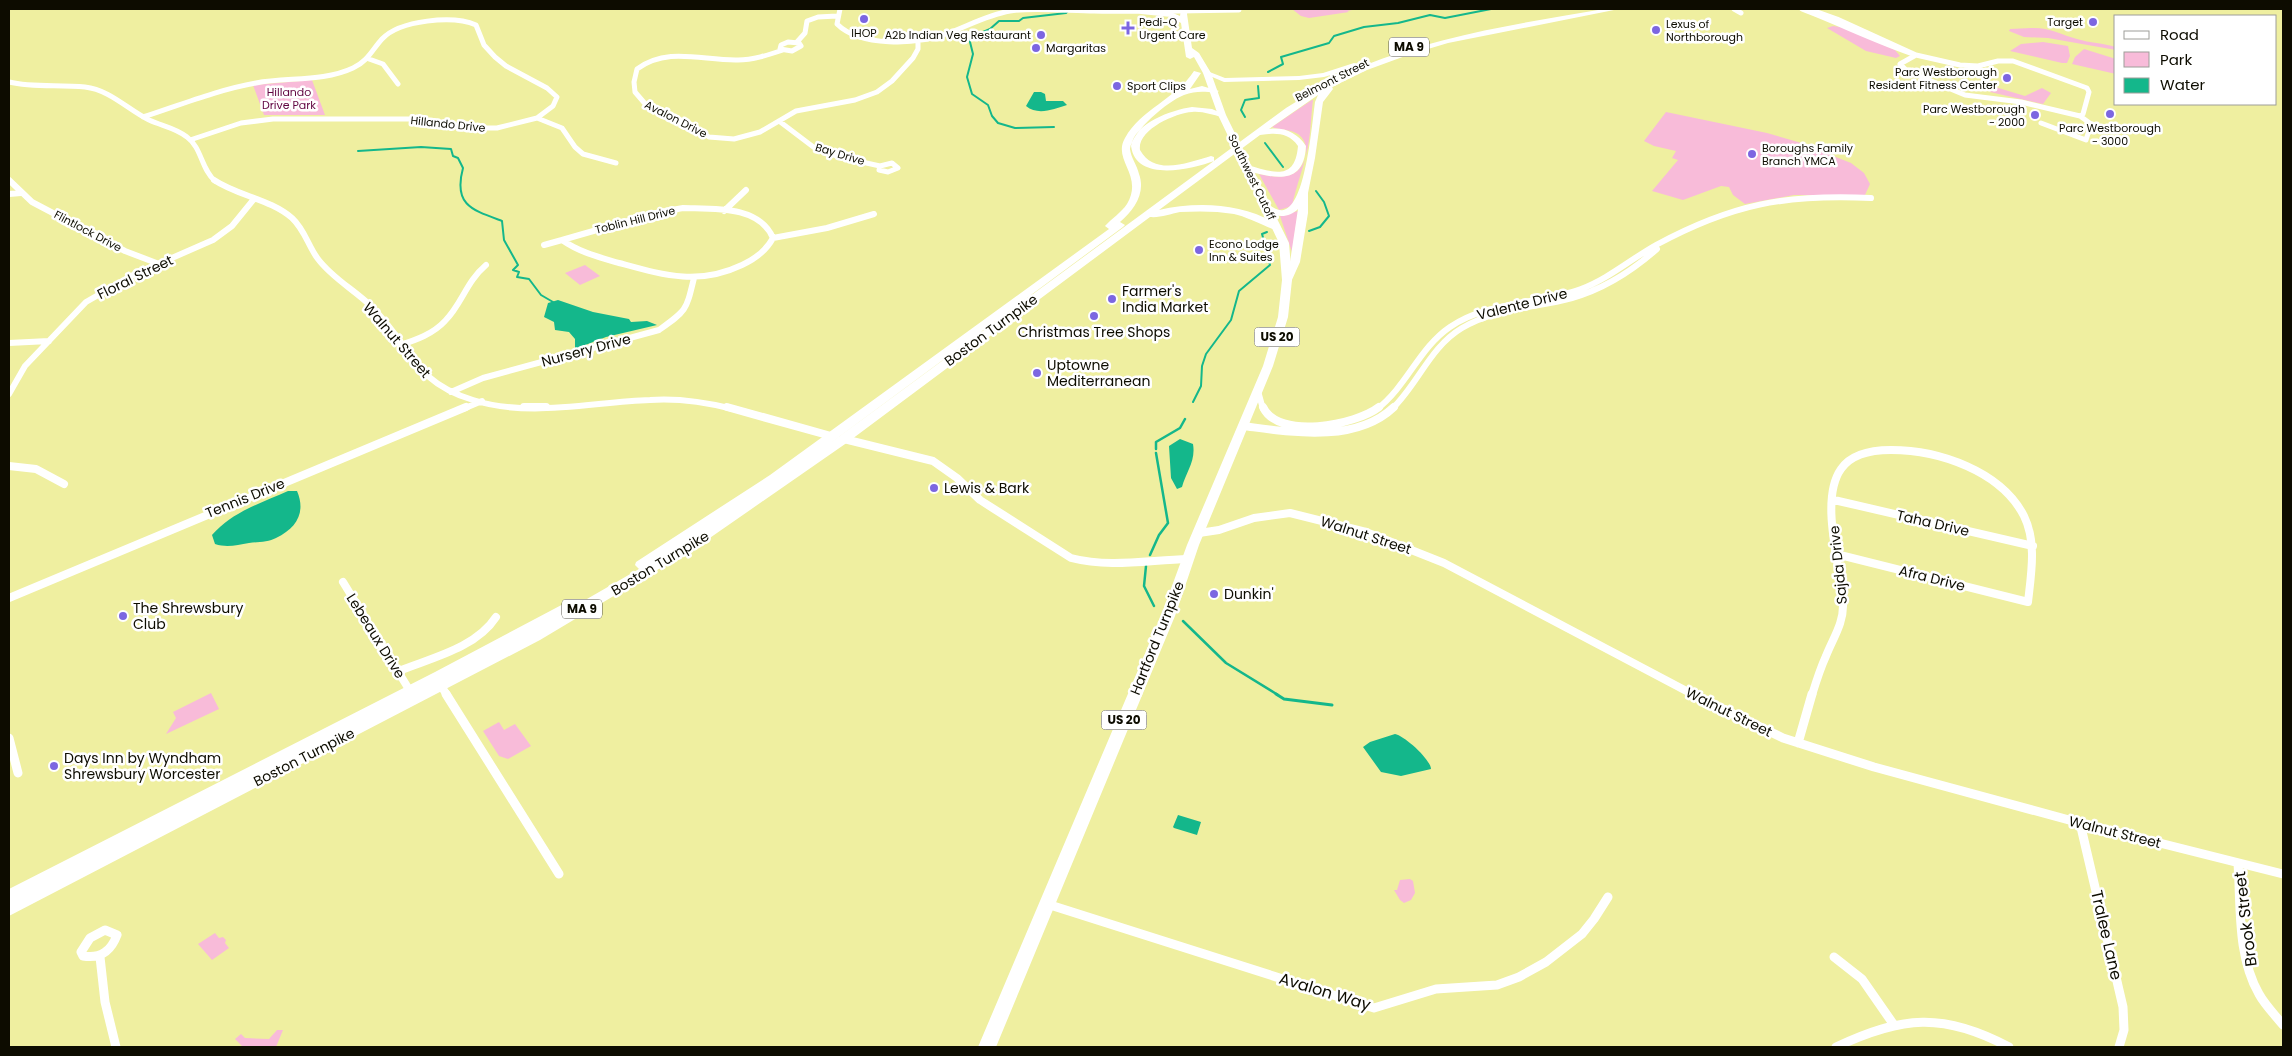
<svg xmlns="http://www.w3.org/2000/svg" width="2292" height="1056" font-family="Poppins,sans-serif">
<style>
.green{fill:#f8bbd9}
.water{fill:#14b78b}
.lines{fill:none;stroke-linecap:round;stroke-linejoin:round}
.stream-far2{stroke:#14b78b;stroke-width:2}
.stream-far1{stroke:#14b78b;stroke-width:2.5}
.stream{stroke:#14b78b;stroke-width:3}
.minor-far3{stroke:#fff;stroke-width:5}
.minor-far2{stroke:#fff;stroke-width:6}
.minor-far1{stroke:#fff;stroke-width:8}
.minor{stroke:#fff;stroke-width:9}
.primary{fill:#fff;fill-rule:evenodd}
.trunk{fill:#fff;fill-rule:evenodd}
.poi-dot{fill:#7c66e1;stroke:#fff;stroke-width:2}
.labels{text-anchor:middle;stroke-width:5;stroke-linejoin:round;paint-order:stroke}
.far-poi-label{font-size:11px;fill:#0d0c00;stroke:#fff;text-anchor:start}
.far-street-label{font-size:11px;fill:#0d0c00;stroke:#fff}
.far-park-label{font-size:11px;fill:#610541;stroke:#fff}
.shield{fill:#fff;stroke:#56554c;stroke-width:1}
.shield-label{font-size:12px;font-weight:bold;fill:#0d0c00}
.street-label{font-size:14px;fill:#0d0c00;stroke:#fff}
.poi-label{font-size:14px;fill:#0d0c00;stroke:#fff;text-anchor:start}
.near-street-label{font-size:16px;fill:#0d0c00;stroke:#fff}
</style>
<rect width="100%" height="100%" fill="#efefa0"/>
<path class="green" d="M1292 9H1357L1347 11 1349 12 1309 18 1301 16Z
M1833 26 1846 28 1895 50 1900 56 1896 58 1866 51 1827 28Z
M2031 28C2048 27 2060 34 2077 39 2090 43 2103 43 2116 47V50L2048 38 2024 37 2009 31 2010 29Z
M2043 42 2068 46 2070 56 2067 63H2062L2010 51 2021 44Z
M2084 49 2116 59V74L2072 64 2075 57Z
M312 80 325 115H264L253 85Z
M1985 84 2025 96 2042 88 2051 93 2043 104 1990 92 1991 89 1982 85Z
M1312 100H1313C1311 115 1311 131 1308 146 1304 167 1296 186 1292 206L1279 210 1259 174C1269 176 1279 178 1290 175 1306 170 1313 145 1298 134 1290 129 1280 130 1272 127Z
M1666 112 1767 133 1798 142 1851 163 1864 173 1870 184 1865 195H1794L1745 204 1733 195 1729 187 1721 186 1683 200 1652 191 1678 160 1672 158 1676 151 1654 146 1644 141Z
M1298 211 1292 252 1280 216Z
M585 265 600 276 580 285 565 273Z
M211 693 219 709 166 734 176 718 173 712Z
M499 722 504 730 515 724 531 746 508 759 499 756 483 731Z
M1410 879 1413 881 1415 893 1411 900 1404 903 1400 900 1394 890H1397L1400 880Z
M215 933 219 938 223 937 226 940 225 943 229 948 212 960 198 944Z
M277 1030H283L276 1047H243L235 1039 241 1034 245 1038 269 1039Z"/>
<path class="water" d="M1034 92H1041L1045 94 1046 101H1063L1067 105C1054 109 1038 116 1026 106Z
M558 300 593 312 629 319 631 322 647 321 657 325 606 337 575 349V339L569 332 555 330 554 322 544 317 548 303Z
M1180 439 1193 444C1196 461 1186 472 1182 487L1177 489 1171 478 1169 446Z
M288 491H297C306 512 297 528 276 538 269 542 258 542 249 543 237 545 227 548 215 544L212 535C232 512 261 503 288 491Z
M1395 734C1405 736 1431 760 1431 769L1401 776 1381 772 1363 747 1370 742Z
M1178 815 1201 822 1197 835 1174 828 1173 827Z"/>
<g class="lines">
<path class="stream-far2" d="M1268 72 1283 64 1281 57 1329 43 1334 36 1364 27 1398 23 1430 15 1445 18 1491 9
M1245 117 1241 110 1245 100 1259 98 1258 86
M1054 127 1015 128 998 123 992 116 988 105 972 94 967 77 973 54 969 38 990 29 999 21H1019L1023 18 1066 13 1069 10
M1265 143 1283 167
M358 151 421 147 451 149 453 156 458 158 463 168C453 205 472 210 502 221L504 240 518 265 513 270 519 272 517 277 529 279 541 295 553 302
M1309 231 1320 227 1329 216 1324 202 1316 191
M1264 241 1262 234 1267 232
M1193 402 1201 386 1202 366 1206 354 1231 320 1239 291 1270 265 1266 248"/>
<path class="stream-far1" d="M1156 449V442L1180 428 1185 419
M1150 555 1159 535 1168 523 1156 453
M1146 566 1144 586 1154 606
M1183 621 1226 663 1278 695"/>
<path class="stream" d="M1276 694 1284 699 1332 705"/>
<path class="minor-far3" d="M840 9 837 24C860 47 916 45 946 34 968 26 987 15 1010 11 1031 7 1071 11 1094 11 1142 12 1191 11 1239 10
M1734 9 1741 13
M1802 9C1841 24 1877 42 1916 55L1837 19 1809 9
M788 42 799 43 801 46 792 51 780 49 781 45Z
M797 42 805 33 807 21 818 17 837 16
M783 50C768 55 753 60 738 60 703 61 668 46 637 69L634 82 635 92 647 106 686 122 709 137 734 139 760 132 796 111 855 100 877 92 892 81 913 58 918 49V41
M1916 55 1960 65 1978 66 1998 61H2013L2087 88 2089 92 2083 114 2080 116 2021 102 1965 95 1907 71 1900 64Z
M369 59 383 64 398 84
M9 82C34 88 60 84 85 87 110 90 127 109 149 120 162 126 176 128 187 137 202 148 201 169 215 181
M143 117C180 105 217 90 256 83 288 77 323 82 353 68 368 61 372 50 382 39 400 20 453 15 476 25L484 45 495 57 506 66 547 88 557 97 553 106 537 118 497 128H471L417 119H273L241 123 190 140
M537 118 562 128 575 147 583 154 616 163
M779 121 816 149 839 157 880 166
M2041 123 2086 140 2091 124 2080 116
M892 163 898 168 888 172 879 170 880 166Z"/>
<path class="minor-far2" d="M9 180 32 202 125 251 159 264
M214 180C238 196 270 199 292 218 305 230 308 246 318 259 333 279 355 290 372 307 412 346 411 381 473 400 529 418 592 402 650 400 678 398 705 402 733 409
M9 194 21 193
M683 208C713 209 759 205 773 238 766 251 755 259 742 265 698 286 663 275 619 263 598 257 579 252 562 240L656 213Z
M724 211 746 190
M773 238 827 228 874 214
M544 245 562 240
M9 343 49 341
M400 345C416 340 433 334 445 321 462 304 466 282 486 265
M1258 391 1263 409
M451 392 483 378 659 330C687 310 686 311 694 278
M9 394 25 366 86 302 133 275 213 240 232 226 254 199
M463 409 482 401
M1377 409C1407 386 1419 348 1450 327 1488 301 1539 304 1581 289 1608 279 1631 259 1656 245 1732 204 1785 194 1871 198
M1392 409C1418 384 1430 347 1462 328 1495 308 1535 308 1572 298 1604 289 1632 271 1657 249"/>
<path class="minor-far1" d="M524 407H546
M727 407 831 436
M1263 407C1278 440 1356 425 1379 407
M1243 426C1290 432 1355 444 1394 407
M844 439 933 461 957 478 980 500 1071 558C1110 568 1148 560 1188 559
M9 466 36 469 64 484
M1834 500 2033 546
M1199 533 1219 530 1254 518 1290 513 1366 532 1444 563 1694 695
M343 582 410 691
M9 598 466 407
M399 671C431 658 476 648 496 617
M441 686 447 695
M1812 695C1816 682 1820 669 1826 656 1833 638 1844 623 1843 603 1841 568 1819 500 1841 469 1852 453 1873 450 1891 450 1939 450 2001 471 2024 516 2037 542 2031 575 2028 602L1836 554"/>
<path class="minor" d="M446 694 559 874
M1692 694 1783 738 1874 767 2080 823 2283 874
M9 738 18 773
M1798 743 1812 694
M2080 823 2123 1007 2124 1030 2119 1047
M2238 864C2241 906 2237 956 2259 994 2265 1005 2275 1015 2283 1025
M1047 904 1374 1008 1436 989 1497 985 1519 977 1546 962 1582 934 1594 919 1608 897
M105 930 117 935C111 951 101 959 83 956L81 952 90 938Z
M100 957 105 1002 116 1047
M1834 957 1862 979 1894 1025
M1836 1047C1902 1016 1943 1012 2009 1047"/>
<path class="primary" d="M1181 9H1188L1187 14 1192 48 1199 53 1211 73 1226 115 1289 243 1292 280 1288 317 1273 366 1199 545 1175 616 996 1047H978L1161 616 1187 545 1263 366 1278 317 1282 280 1279 243 1218 115 1203 73 1194 57 1190 59 1186 57 1181 23 1171 17 1141 14 1137 12 1141 10 1173 13 1180 16Z"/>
<path class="trunk" d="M1604 9H1619L1448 43 1408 55 1367 70 1332 87 1333 89 1323 102 1315 158 1308 193V213L1300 262 1291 282H1283L1282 280 1290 262 1298 209C1288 219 1274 218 1263 208L1268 205C1274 207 1279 213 1286 209 1306 200 1312 124 1315 102L1318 95 1269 129C1285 127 1297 133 1306 146 1304 187 1273 178 1244 170V166L1247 165C1273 172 1295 182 1298 146 1288 132 1275 133 1260 135L1159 210C1198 201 1247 203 1280 227V231C1276 232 1246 216 1234 214 1217 211 1198 211 1180 212 1170 214 1160 218 1150 217L848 442 704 542 540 640 9 916V889L435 672 569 601 574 599 580 603 639 569 635 565 636 562 770 475 1109 229 1105 226C1112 218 1121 213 1127 204 1144 175 1112 160 1125 138 1141 109 1176 99 1194 71L1201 73 1190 89 1202 86 1219 91 1215 93C1204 91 1195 91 1184 95 1168 101 1132 131 1130 149 1131 158 1137 165 1139 174 1146 193 1134 210 1120 222L1125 225 1123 227 821 450 1286 108C1311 93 1336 77 1363 66 1440 35 1523 23 1604 9Z
M1354 63 1358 65 1357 67 1324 77 1299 80 1224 82 1203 73 1207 71 1225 78 1299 76 1323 73Z
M1192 107 1212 109 1226 115 1222 117C1212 115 1203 111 1192 112 1175 113 1137 130 1140 150 1155 177 1189 162 1211 156L1214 157V161C1192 169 1136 183 1131 146 1135 123 1171 110 1192 107Z"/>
</g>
<g class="poi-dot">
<circle cx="864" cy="19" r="5"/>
<circle cx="2093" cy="22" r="5"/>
<path d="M1125.5 20.5h5v5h5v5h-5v5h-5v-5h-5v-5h5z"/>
<circle cx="1656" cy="30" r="5"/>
<circle cx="1041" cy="35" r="5"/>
<circle cx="1036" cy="48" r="5"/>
<circle cx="2007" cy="78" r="5"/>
<circle cx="1117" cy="86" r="5"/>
<circle cx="2110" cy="114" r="5"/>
<circle cx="2035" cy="115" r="5"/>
<circle cx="1752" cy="154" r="5"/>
<circle cx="1199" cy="250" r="5"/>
<circle cx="1112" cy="299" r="5"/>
<circle cx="1094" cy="316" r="5"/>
<circle cx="1037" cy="373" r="5"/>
<circle cx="934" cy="488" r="5"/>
<circle cx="1214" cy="594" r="5"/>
<circle cx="123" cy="616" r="5"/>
<circle cx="54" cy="766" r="5"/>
</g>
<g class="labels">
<g class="far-poi-label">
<text x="1139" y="26">Pedi-Q<tspan x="1139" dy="13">Urgent Care</tspan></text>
<text x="2083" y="26" text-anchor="end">Target</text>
<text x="1666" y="28">Lexus of<tspan x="1666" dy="13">Northborough</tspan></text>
<text x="864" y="37" text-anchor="middle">IHOP</text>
<text x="1031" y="39" text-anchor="end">A2b Indian Veg Restaurant</text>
<text x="1046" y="52">Margaritas</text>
<text x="1997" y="76" text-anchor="end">Parc Westborough<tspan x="1997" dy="13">Resident Fitness Center</tspan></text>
<text x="1127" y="90">Sport Clips</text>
<text x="2025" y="113" text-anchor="end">Parc Westborough<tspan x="2025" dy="13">- 2000</tspan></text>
<text x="2110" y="132" text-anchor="middle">Parc Westborough<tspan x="2110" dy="13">- 3000</tspan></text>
<text x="1762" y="152">Boroughs Family<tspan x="1762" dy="13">Branch YMCA</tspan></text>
<text x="1209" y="248">Econo Lodge<tspan x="1209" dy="13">Inn &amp; Suites</tspan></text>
</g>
<g class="far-street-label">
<text transform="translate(1332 80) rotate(-27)" y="4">Belmont Street</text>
<text transform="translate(676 119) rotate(27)" y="4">Avalon Drive</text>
<text transform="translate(448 124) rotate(6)" y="4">Hillando Drive</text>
<text transform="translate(840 154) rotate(17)" y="4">Bay Drive</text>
<text transform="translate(1252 177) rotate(64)" y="4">Southwest Cutoff</text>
<text transform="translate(635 220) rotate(-14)" y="4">Toblin Hill Drive</text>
<text transform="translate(88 231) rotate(28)" y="4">Flintlock Drive</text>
</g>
<g class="far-park-label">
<text x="289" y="96">Hillando<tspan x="289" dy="13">Drive Park</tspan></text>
</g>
<g class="shield">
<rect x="1389" y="37.5" width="40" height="19" rx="4"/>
<rect x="1254.5" y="327.5" width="45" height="19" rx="4"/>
<rect x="562" y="599.5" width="40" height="19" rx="4"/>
<rect x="1101.5" y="710.5" width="45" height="19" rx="4"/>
</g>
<g class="shield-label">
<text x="1409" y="51">MA 9</text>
<text x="1277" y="341">US 20</text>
<text x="582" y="613">MA 9</text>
<text x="1124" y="724">US 20</text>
</g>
<g class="street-label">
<text transform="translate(135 277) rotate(-26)" y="5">Floral Street</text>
<text transform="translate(1522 304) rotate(-14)" y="5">Valente Drive</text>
<text transform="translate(991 330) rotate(-36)" y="5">Boston Turnpike</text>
<text transform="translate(397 340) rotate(49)" y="5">Walnut Street</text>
<text transform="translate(586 350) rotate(-15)" y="5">Nursery Drive</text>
<text transform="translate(245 498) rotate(-22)" y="5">Tennis Drive</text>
<text transform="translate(1933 523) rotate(13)" y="5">Taha Drive</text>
<text transform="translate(1366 535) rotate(18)" y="5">Walnut Street</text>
<text transform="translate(660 563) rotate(-31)" y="5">Boston Turnpike</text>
<text transform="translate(1838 565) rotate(-96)" y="5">Sajda Drive</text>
<text transform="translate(1932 578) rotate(14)" y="5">Afra Drive</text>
<text transform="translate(376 636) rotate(58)" y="5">Lebeaux Drive</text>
<text transform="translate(1157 638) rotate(-68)" y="5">Hartford Turnpike</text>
<text transform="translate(1729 712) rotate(26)" y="5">Walnut Street</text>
<text transform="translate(304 757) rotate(-27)" y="5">Boston Turnpike</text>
<text transform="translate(2115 832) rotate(14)" y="5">Walnut Street</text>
</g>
<g class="poi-label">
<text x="1122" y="296">Farmer's<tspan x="1122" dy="16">India Market</tspan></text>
<text x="1094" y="337" text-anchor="middle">Christmas Tree Shops</text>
<text x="1047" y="370">Uptowne<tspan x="1047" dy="16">Mediterranean</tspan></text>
<text x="944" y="493">Lewis &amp; Bark</text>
<text x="1224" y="599">Dunkin'</text>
<text x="133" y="613">The Shrewsbury<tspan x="133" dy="16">Club</tspan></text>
<text x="64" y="763">Days Inn by Wyndham<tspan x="64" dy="16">Shrewsbury Worcester</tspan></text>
</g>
<g class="near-street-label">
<text transform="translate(2245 919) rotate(-97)" y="6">Brook Street</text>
<text transform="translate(2107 935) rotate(77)" y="6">Tralee Lane</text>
<text transform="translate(1325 991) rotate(17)" y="6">Avalon Way</text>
</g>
</g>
<rect width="2292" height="1056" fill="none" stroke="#0d0c00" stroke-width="20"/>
<rect x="2114" y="15" width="162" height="90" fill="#ffffff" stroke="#9e9e99"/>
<rect x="2124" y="31" width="25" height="8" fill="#ffffff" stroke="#9e9e99"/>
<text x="2160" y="40" font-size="15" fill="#0d0c00">Road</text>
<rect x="2124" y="52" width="25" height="15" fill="#f8bbd9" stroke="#9e9e99"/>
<text x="2160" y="65" font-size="15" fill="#0d0c00">Park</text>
<rect x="2124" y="78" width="25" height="15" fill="#14b78b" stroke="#9e9e99"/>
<text x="2160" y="90" font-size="15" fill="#0d0c00">Water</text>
</svg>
